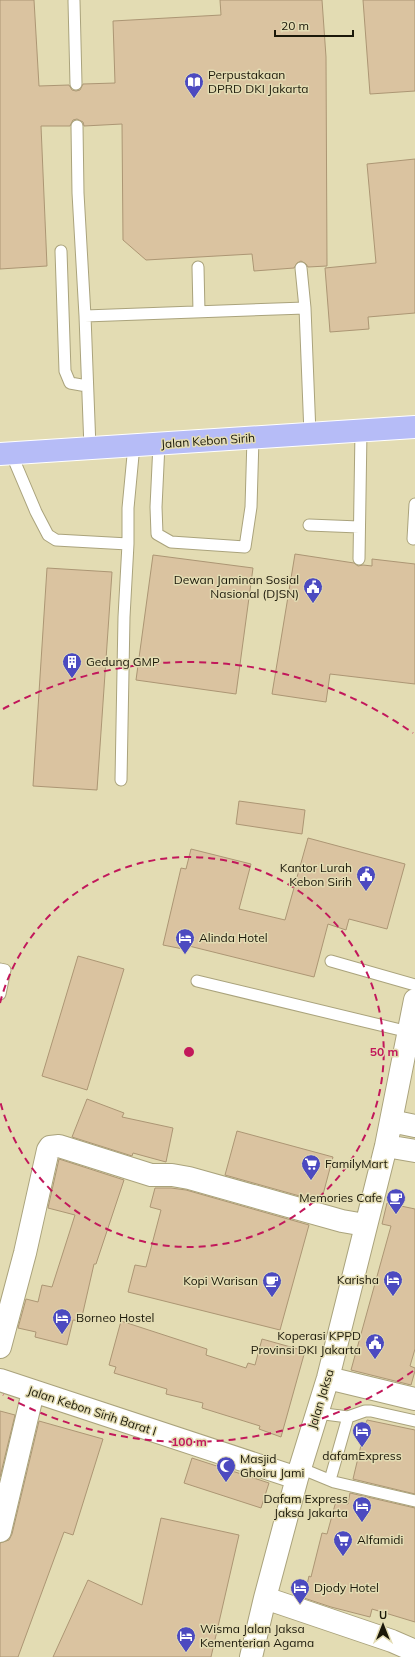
<svg xmlns="http://www.w3.org/2000/svg" width="415" height="1657" font-family="Mulish,sans-serif">
<style>
.building{fill:#dac3a0;stroke:#ac9674}
.lines{fill:none;stroke-linecap:round;stroke-linejoin:round}
.lane-casing{stroke:#aaa37c;stroke-width:13}
.street-casing{stroke:#aaa37c;stroke-width:24}
.primary-casing{stroke:#fff;stroke-width:24}
.lane{stroke:#fff;stroke-width:11}
.street{stroke:#fff;stroke-width:22}
.primary{stroke:#b6bcf7;stroke-width:22}
.ring{fill:none;stroke:#c2185b;stroke-width:2;stroke-dasharray:7 5}
.labels{text-anchor:middle;stroke-width:3;stroke-linejoin:round;paint-order:stroke}
.poi-label{font-size:12px;fill:#1b1809;stroke:#e3dcb3;text-anchor:start}
.street-label{font-size:12px;fill:#1b1809;stroke:#e3dcb3}
.centre{fill:#c2185b;stroke:#e3dcb3;stroke-width:2}
.ring-label{font-size:12px;text-anchor:middle;font-weight:bold;fill:#c2185b;stroke:#e3dcb3;stroke-width:3;stroke-linejoin:round;paint-order:stroke}
</style>
<rect width="100%" height="100%" fill="#e3dcb3"/>
<path class="building" d="M0 0H34L39 86 69 85 72 90 76 91 80 90 83 84 115 83 113 21 221 15 220 0H322L326 57 327 266 308 267 306 264 301 261 297 263 294 268 254 271 252 254 146 260 123 240 122 124 84 126 83 122 77 119 73 120 70 126H41L47 266 0 269Z
M363 0H415V91L370 94Z
M415 159V313L368 317 369 329 330 332 325 268 376 263 367 164Z
M295 554 354 563 358 566 363 565 372 566V559L415 564V684L330 674 326 702 272 694Z
M153 555 253 568 236 694 136 680Z
M47 568 112 572 97 790 33 786Z
M239 801 305 810 302 834 236 824Z
M308 838 405 864 387 929 349 919 346 930 328 924 314 977 189 946 188 950 163 945 181 868 186 869 191 849 251 864 239 909 285 920Z
M78 956 124 969 87 1090 42 1076Z
M87 1099 124 1113 122 1117 173 1128 166 1162 133 1153 132 1156 72 1137Z
M237 1131 333 1157 321 1202 225 1175Z
M59 1159 124 1180 96 1264H94L81 1321 73 1320 67 1345 35 1337 36 1332 18 1328 26 1299 38 1302 42 1285 52 1287 75 1215 48 1208Z
M155 1188H171L186 1190 309 1225 280 1330 128 1292 135 1265 146 1267 161 1210 150 1207Z
M387 1203 415 1209V1349L410 1366 415 1368V1371L411 1385 351 1370 391 1226 382 1224Z
M121 1321 207 1349 206 1355 246 1368 248 1363 255 1365 262 1339 305 1351 281 1437 259 1429 260 1426 202 1408 203 1403 166 1394 167 1389 114 1373 116 1367 109 1365Z
M0 1411 15 1415 0 1477Z
M367 1420 415 1430V1494L353 1479Z
M39 1421 103 1439 73 1535 64 1532 18 1657H0V1543L9 1540 12 1534Z
M192 1458 269 1483 261 1508 184 1483Z
M350 1493 415 1508V1622L372 1609 370 1617 331 1607 304 1598 309 1576 311 1577 322 1533 327 1534 336 1501 348 1504Z
M161 1518 239 1535 211 1657H53L88 1580 142 1605Z"/>
<g class="lines">
<defs>
<path id="lane" d="M74 1 76 84
M77 126 78 193 85 316 90 448
M61 251 65 371 70 383 87 386
M198 267 199 312
M301 268 305 308 310 434
M85 316 305 308
M159 444 156 507 157 534 171 542 245 547 251 507 253 438
M11 453 36 512 48 535 56 540 128 544V508L134 445
M309 525 359 527
M413 539 415 504
M359 559 361 431
M121 780 124 617 128 544
M331 961 415 985
M0 969 5 970 0 994
M197 981 409 1032
M317 1413 348 1417 365 1411H371L415 1421
M300 1468 334 1482 415 1501
M330 1480 348 1417"/>
<path id="street" d="M391 1121 415 1126
M386 1146 415 1151
M0 1347 25 1253 48 1150 50 1147 59 1146 151 1175H172L189 1178 342 1221 365 1225
M328 1378 415 1399
M0 1380 297 1478
M0 1531 33 1392
M265 1598 392 1641 415 1651
M251 1657 265 1598 297 1478 328 1378 386 1146 415 1000"/>
<path id="primary" d="M0 454 415 427"/>
</defs>
<use href="#lane" class="lane-casing"/>
<use href="#street" class="street-casing"/>
<use href="#primary" class="primary-casing"/>
<use href="#lane" class="lane"/>
<use href="#street" class="street"/>
<use href="#primary" class="primary"/>
</g>
<g class="ring">
<path d="M0 1003A195 195 0 1 1 0 1101"/>
<path d="M413 1371A390 390 0 0 1 3 1395M3 709A390 390 0 0 1 413 733"/>
</g>
<defs>
<symbol id="library-pin" viewBox="-11 -11 22 30"><path d="M0 17L-7.5 6A9.5 9.5 0 1 1 7.5 6Z" fill="#4c4ac0" stroke="#e3dcb3"/><path d="M-6-4Q-3-5.5-.7-3.5V5Q-3 3-6 4ZM6-4Q3-5.5 .7-3.5V5Q3 3 6 4Z" fill="#fff"/></symbol>
<symbol id="civic-pin" viewBox="-11 -11 22 30"><path d="M0 17L-7.5 6A9.5 9.5 0 1 1 7.5 6Z" fill="#4c4ac0" stroke="#e3dcb3"/><path d="M-.6-6.5H3V-4.5H.6V-3L4-1V1h2V6H-6V1h2V-1L-.6-3ZM-1.2 2.5V6h2.4V2.5Z" fill="#fff"/></symbol>
<symbol id="building-pin" viewBox="-11 -11 22 30"><path d="M0 17L-7.5 6A9.5 9.5 0 1 1 7.5 6Z" fill="#4c4ac0" stroke="#e3dcb3"/><path d="M-4-6H4V6H1V3H-1V6H-4ZM-2.5-4.3h1.7v1.8h-1.7ZM.8-4.3h1.7v1.8H.8ZM-2.5-1h1.7V.8h-1.7ZM.8-1h1.7V.8H.8Z" fill="#fff"/></symbol>
<symbol id="hotel-pin" viewBox="-11 -11 22 30"><path d="M0 17L-7.5 6A9.5 9.5 0 1 1 7.5 6Z" fill="#4c4ac0" stroke="#e3dcb3"/><path d="M-6-4.5h1.5V1H6V5H4.5V3h-9V5H-6ZM-4 0a1.8 1.8 0 1 1 3.6 0ZM.5 0V-2.5h3Q6-2.5 6 0Z" fill="#fff"/></symbol>
<symbol id="supermarket-pin" viewBox="-11 -11 22 30"><path d="M0 17L-7.5 6A9.5 9.5 0 1 1 7.5 6Z" fill="#4c4ac0" stroke="#e3dcb3"/><path d="M-6-5.5h2.5l.6 2H6L4.5 2H-2.5L-4.4-4H-6ZM-1.5 3.2a1.3 1.3 0 1 0 .1 0ZM3 3.2a1.3 1.3 0 1 0 .1 0Z" fill="#fff"/></symbol>
<symbol id="cafe-pin" viewBox="-11 -11 22 30"><path d="M0 17L-7.5 6A9.5 9.5 0 1 1 7.5 6Z" fill="#4c4ac0" stroke="#e3dcb3"/><path d="M-5.5-4.5H6V0H3Q3 3.5 0 3.5H-2.5Q-5.5 3.5-5.5 0ZM3-3.2v2h1.7v-2ZM-6 4.5H4V6H-6Z" fill="#fff"/></symbol>
<symbol id="mosque-pin" viewBox="-11 -11 22 30"><path d="M0 17L-7.5 6A9.5 9.5 0 1 1 7.5 6Z" fill="#4c4ac0" stroke="#e3dcb3"/><path d="M3.5-4.9A6 6 0 1 0 3.5 4.9A5 5 0 1 1 3.5-4.9Z" fill="#fff"/></symbol>
</defs>
<g fill-rule="evenodd">
<use href="#library-pin" x="183" y="71" width="22" height="30"/>
<use href="#civic-pin" x="302" y="576" width="22" height="30"/>
<use href="#building-pin" x="61" y="651" width="22" height="30"/>
<use href="#civic-pin" x="355" y="864" width="22" height="30"/>
<use href="#hotel-pin" x="174" y="927" width="22" height="30"/>
<use href="#supermarket-pin" x="300" y="1153" width="22" height="30"/>
<use href="#cafe-pin" x="385" y="1187" width="22" height="30"/>
<use href="#hotel-pin" x="382" y="1269" width="22" height="30"/>
<use href="#cafe-pin" x="261" y="1270" width="22" height="30"/>
<use href="#hotel-pin" x="51" y="1307" width="22" height="30"/>
<use href="#civic-pin" x="364" y="1332" width="22" height="30"/>
<use href="#hotel-pin" x="351" y="1420" width="22" height="30"/>
<use href="#mosque-pin" x="215" y="1455" width="22" height="30"/>
<use href="#hotel-pin" x="351" y="1495" width="22" height="30"/>
<use href="#supermarket-pin" x="332" y="1529" width="22" height="30"/>
<use href="#hotel-pin" x="289" y="1577" width="22" height="30"/>
<use href="#hotel-pin" x="175" y="1625" width="22" height="30"/>
</g>
<g class="labels">
<g class="poi-label">
<text x="208" y="79">Perpustakaan<tspan x="208" dy="14">DPRD DKI Jakarta</tspan></text>
<text x="299" y="584" text-anchor="end">Dewan Jaminan Sosial<tspan x="299" dy="14">Nasional (DJSN)</tspan></text>
<text x="86" y="666">Gedung GMP</text>
<text x="352" y="872" text-anchor="end">Kantor Lurah<tspan x="352" dy="14">Kebon Sirih</tspan></text>
<text x="199" y="942">Alinda Hotel</text>
<text x="325" y="1168">FamilyMart</text>
<text x="382" y="1202" text-anchor="end">Memories Cafe</text>
<text x="379" y="1284" text-anchor="end">Karisha</text>
<text x="258" y="1285" text-anchor="end">Kopi Warisan</text>
<text x="76" y="1322">Borneo Hostel</text>
<text x="361" y="1340" text-anchor="end">Koperasi KPPD<tspan x="361" dy="14">Provinsi DKI Jakarta</tspan></text>
<text x="362" y="1460" text-anchor="middle">dafamExpress</text>
<text x="240" y="1463">Masjid<tspan x="240" dy="14">Ghoiru Jami</tspan></text>
<text x="348" y="1503" text-anchor="end">Dafam Express<tspan x="348" dy="14">Jaksa Jakarta</tspan></text>
<text x="357" y="1544">Alfamidi</text>
<text x="314" y="1592">Djody Hotel</text>
<text x="200" y="1633">Wisma Jalan Jaksa<tspan x="200" dy="14">Kementerian Agama</tspan></text>
</g>
<g class="street-label">
<text transform="translate(208 441) rotate(-4)" y="4">Jalan Kebon Sirih</text>
<text transform="translate(321 1399) rotate(-73)" y="4">Jalan Jaksa</text>
<text transform="translate(92 1411) rotate(18)" y="4">Jalan Kebon Sirih Barat I</text>
</g>
</g>
<circle cx="189" cy="1052" r="6" class="centre"/>
<g class="ring-label">
<text x="384" y="1056">50 m</text>
<text x="189" y="1446">100 m</text>
</g>
<g transform="translate(383 1625)" stroke="#e3dcb3" stroke-width="3" paint-order="stroke">
<path d="M0-3L7 15L0 10L-7 15Z" fill="#1b1809"/>
<text y="-6" font-size="11" font-weight="bold" text-anchor="middle" fill="#1b1809">U</text>
</g>
<path d="M275 30v6h78v-6" fill="none" stroke="#1b1809" stroke-width="2"/>
<text x="281" y="30" font-size="12" fill="#1b1809" stroke="#e3dcb3" stroke-width="3" paint-order="stroke">20 m</text>
</svg>
